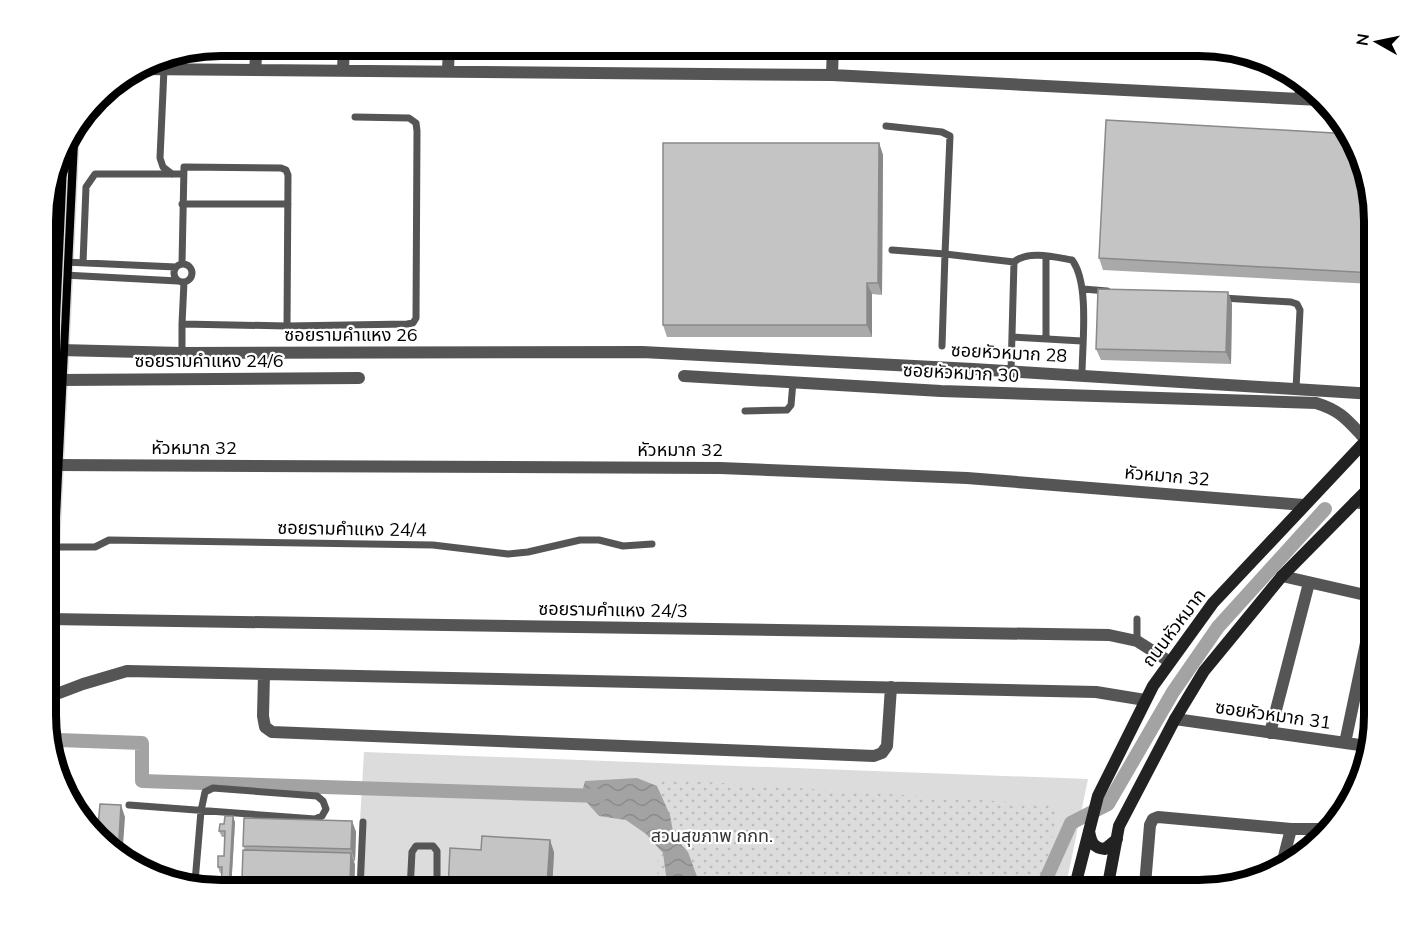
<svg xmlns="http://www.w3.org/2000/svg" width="1419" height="935" font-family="Mulish,'Noto Sans Thai',sans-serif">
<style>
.green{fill:#dcdcdc}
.park{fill:url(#park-dots)}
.water{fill:url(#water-waves)}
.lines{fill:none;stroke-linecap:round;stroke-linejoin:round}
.canal{stroke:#a3a3a3;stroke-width:14}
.primary-casing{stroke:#dbdbdb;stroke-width:18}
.service{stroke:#555;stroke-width:7}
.minor{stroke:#555;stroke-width:12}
.tertiary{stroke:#555;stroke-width:12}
.secondary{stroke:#222;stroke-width:12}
.primary{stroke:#000;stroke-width:15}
.primary-bridge-casing{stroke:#dbdbdb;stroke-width:18;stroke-linecap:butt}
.primary-bridge{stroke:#000;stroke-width:15}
.wall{fill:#a9a9a9}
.shaded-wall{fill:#898989}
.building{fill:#c4c4c4;stroke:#898989;stroke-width:1.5}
.labels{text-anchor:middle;stroke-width:4.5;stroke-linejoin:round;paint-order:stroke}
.street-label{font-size:18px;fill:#000;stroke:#fff}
.park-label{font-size:18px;fill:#333;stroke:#fff}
.rim{fill:none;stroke:#000;stroke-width:8}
</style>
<defs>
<pattern id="park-dots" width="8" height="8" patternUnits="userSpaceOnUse" patternTransform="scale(1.5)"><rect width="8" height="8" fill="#dcdcdc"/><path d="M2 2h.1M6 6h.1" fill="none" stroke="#bbb" stroke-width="1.8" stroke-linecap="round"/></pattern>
<pattern id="water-waves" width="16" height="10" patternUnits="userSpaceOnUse" patternTransform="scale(1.5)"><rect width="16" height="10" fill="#a3a3a3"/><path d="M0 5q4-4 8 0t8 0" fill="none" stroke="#8b8b8b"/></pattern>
</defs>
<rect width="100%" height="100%" fill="#fff"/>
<path class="green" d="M364 752 1088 779 1065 890H356Z"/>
<path class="park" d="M353 45H444L443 61 353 59Z
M660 779 1058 805 1043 890H657Z"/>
<path class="water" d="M637 778 657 786 670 815 674 837 688 852 702 890H668L663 853 646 834 626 820 599 816 581 796 585 781Z"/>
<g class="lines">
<path class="canal" d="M58 740 142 743V781L599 796
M1041 890 1071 823 1108 804 1173 692 1218 627 1325 509"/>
<defs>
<path id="primary" d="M46 652 71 132"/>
</defs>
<use href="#primary" class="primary-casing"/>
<path class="service" d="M164 69 160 158 163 167 172 174
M886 126 942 132 950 136 945 254 892 250
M182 204H288
M64 262 176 267
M83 263 86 187 95 174H183
M174 273a9 9 0 1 1 18 0a9 9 0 1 1-18 0Z
M64 275 178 281
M1083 289 1107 291
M1223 298 1291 302 1297 304 1300 310 1296 389
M182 324 184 282
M287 326 407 324 413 323 416 318 417 131 416 123 409 118 355 117
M1012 337 1082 341
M1046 339V257
M942 346 945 254 1014 262
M182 353V324L287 326 288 175 286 170 281 168 184 167 182 264
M1011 371 1014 262C1028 250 1055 257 1072 260 1090 283 1082 346 1082 375
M745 411 787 410 791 405 793 382
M51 547H95L109 540 433 545 508 554 528 552 580 540H599L623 546 652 544
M1137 641V619
M129 805 315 819 322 816 326 809 323 801 317 796 213 788 205 792 201 811 195 882
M360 890 363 822
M410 890 412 852 416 846H433L437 851V890"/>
<path class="minor" d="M136 69 832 75 1320 100
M164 69V56
M255 70 257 45
M343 70 344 45
M448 71 449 45
M832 75 833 45
M1300 99 1302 80
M684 376 941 391 1316 403C1342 411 1348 421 1366 440
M59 380 359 378
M55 465 720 468 967 478 1304 505
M1355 502 1374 506
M1282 576 1374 597
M48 619 1109 635 1137 641 1170 662
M264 674 263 716 265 727 272 732 874 756 882 753 887 746 891 687
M46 698 83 684 127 671 1096 692 1145 700
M1175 719 1367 746
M1270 733 1309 583
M1345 743 1374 605
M1281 868 1291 829H1327
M1145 885 1150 825 1153 819 1158 817 1291 829
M1113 890 1145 885 1232 883"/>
<path class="tertiary" d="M60 350 182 353 642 352 973 369 1374 394"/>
<path class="secondary" d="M1089 831C1091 842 1093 848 1105 849L1117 839
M1074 890 1098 796 1153 686 1213 603 1374 432
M1076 890C1087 882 1096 880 1106 890
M1107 890 1119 826 1175 719 1204 671 1282 576 1374 483"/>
<use href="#primary" class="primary"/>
<defs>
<path id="primary-bridge" d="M46 462 60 154"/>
</defs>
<use href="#primary-bridge" class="primary-bridge-casing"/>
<use href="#primary-bridge" class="primary-bridge"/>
</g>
<path class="wall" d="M879 143 883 155 882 295 872 294V337H667L663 325Z
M1374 209V284L1103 270 1099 258Z
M1228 292 1232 304 1231 364 1101 360 1096 349Z
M352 821 356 832 355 861H354L355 865 354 890H246L242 879 245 850 243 846Z
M235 822 231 890H221L222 873H220L218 867 224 856 225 837H222L219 831 224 824Z
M481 850 554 852 552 890H448Z"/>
<path class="shaded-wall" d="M879 143 883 155 882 295 878 283Z
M867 283 872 294V337L867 325Z
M1228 292 1232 304 1231 364 1226 352Z
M121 805 125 817 122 860 118 855Z
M233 816 235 822 231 890H229Z
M352 821 356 832 355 861 351 849Z
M550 840 554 852 552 890H549L547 885Z
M351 853 355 865 354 890H353L350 882Z
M497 881 500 890H497Z"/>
<path class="building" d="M1106 120 1351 134 1374 209V273L1099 258Z
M663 143H879L878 283H867V325H663Z
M1098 289 1228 292 1226 352 1096 349Z
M100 804 121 805 118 855 90 825 98 826Z
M225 816H233L229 890H221L222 867H218V856H224L225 831H219L220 824H224Z
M244 818 352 821 351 849 243 846Z
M482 836 550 840 547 885 497 881V890H448L450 848 481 850Z
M243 850 351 853 350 882 242 879Z"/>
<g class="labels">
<g class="street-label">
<text x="351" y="341">ซอยรามคำแหง 26</text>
<text transform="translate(1009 353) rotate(3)" y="6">ซอยหัวหมาก 28</text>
<text x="209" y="367">ซอยรามคำแหง 24/6</text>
<text transform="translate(961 373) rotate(3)" y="6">ซอยหัวหมาก 30</text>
<text x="194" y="454">หัวหมาก 32</text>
<text x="680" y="456">หัวหมาก 32</text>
<text transform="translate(1167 476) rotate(5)" y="6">หัวหมาก 32</text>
<text transform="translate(352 529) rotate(1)" y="6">ซอยรามคำแหง 24/4</text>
<text transform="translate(613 610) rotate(1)" y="6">ซอยรามคำแหง 24/3</text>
<text transform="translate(1174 628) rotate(-53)" y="6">ถนนหัวหมาก</text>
<text transform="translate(1273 715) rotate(8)" y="6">ซอยหัวหมาก 31</text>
</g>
<g class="park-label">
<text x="712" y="842">สวนสุขภาพ กกท.</text>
</g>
</g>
<path d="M0 0H1419V935H0ZM221 56H1199A165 165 0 0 1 1364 221V715A165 165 0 0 1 1199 880H221A165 165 0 0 1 56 715V221A165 165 0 0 1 221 56Z" fill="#fff" fill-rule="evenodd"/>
<path class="rim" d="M221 56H1199A165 165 0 0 1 1364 221V715A165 165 0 0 1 1199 880H221A165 165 0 0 1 56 715V221A165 165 0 0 1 221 56Z"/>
<g transform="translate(1377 42) rotate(279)" stroke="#ffffff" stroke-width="4.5" paint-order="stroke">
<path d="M0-4.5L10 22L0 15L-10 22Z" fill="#000000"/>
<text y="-9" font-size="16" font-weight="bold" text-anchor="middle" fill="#000000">N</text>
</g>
</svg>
